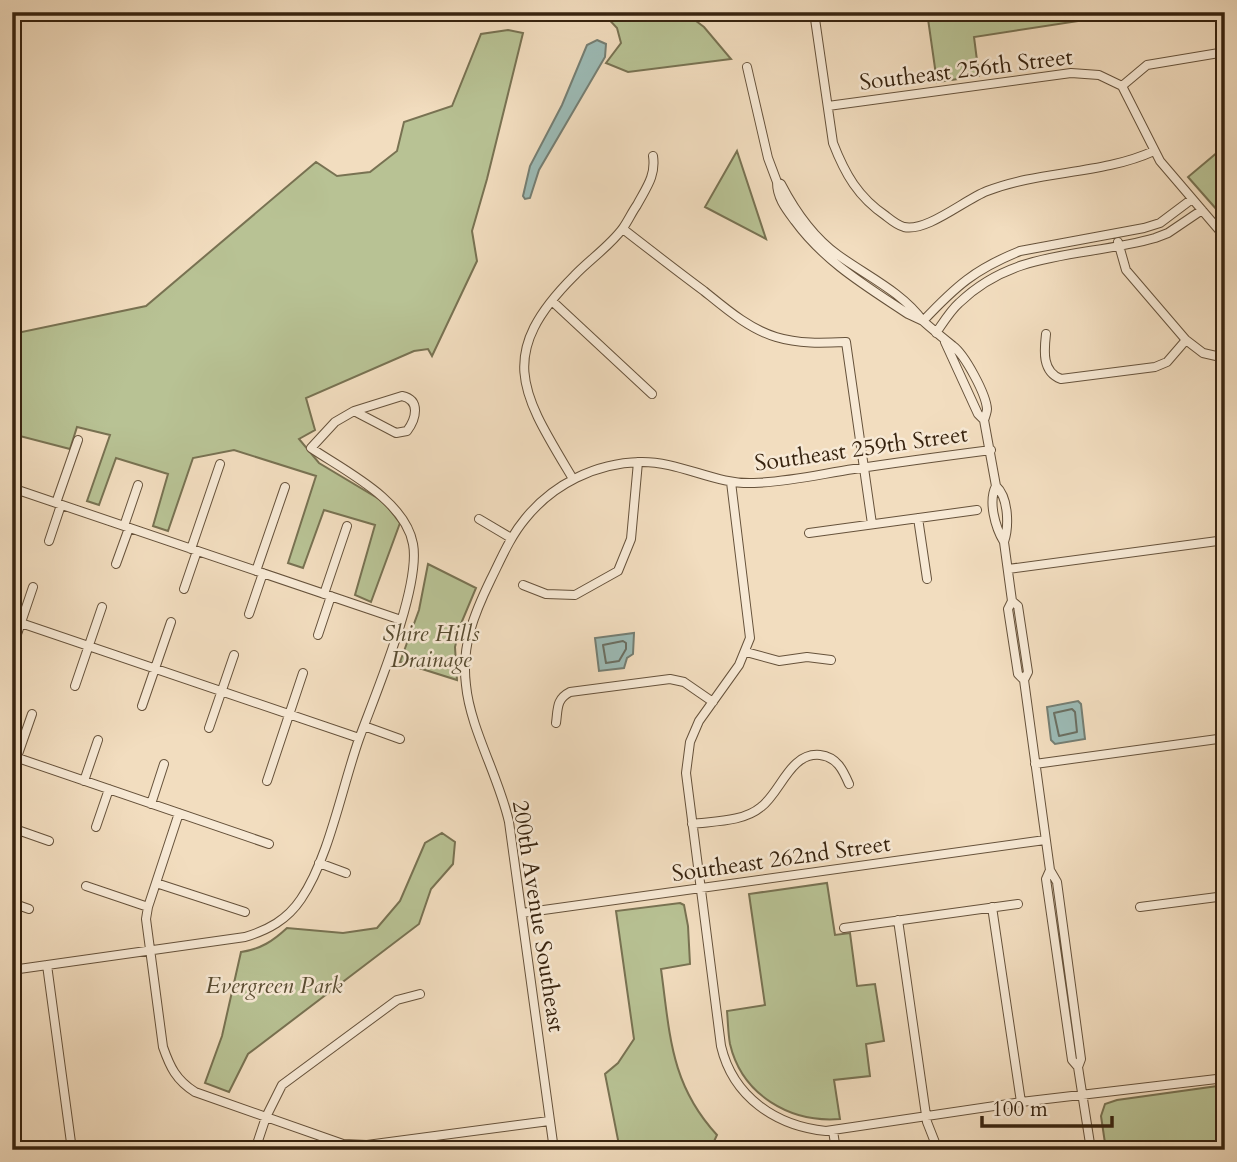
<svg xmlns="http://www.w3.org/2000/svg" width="1237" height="1162" font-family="Cardo,serif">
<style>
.green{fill:#b8c294;stroke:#787252;stroke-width:2}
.water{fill:#9cbbb6;stroke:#747e73;stroke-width:2}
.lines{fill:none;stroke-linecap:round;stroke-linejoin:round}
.shore{stroke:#6a6f62;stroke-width:2}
.minor-casing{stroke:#66523b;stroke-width:10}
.minor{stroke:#f7e9d5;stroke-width:8}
.labels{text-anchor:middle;stroke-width:5;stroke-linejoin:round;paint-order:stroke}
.street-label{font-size:23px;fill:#37230f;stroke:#f7e9d5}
.park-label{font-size:23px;font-style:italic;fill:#574b30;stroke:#f7e9d5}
</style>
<rect width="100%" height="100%" fill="#f2ddbf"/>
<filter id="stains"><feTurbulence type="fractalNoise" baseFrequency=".00286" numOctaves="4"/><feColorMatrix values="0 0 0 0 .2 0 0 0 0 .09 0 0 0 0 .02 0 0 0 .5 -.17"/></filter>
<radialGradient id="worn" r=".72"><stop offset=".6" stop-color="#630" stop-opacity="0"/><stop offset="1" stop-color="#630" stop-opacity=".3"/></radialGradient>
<path class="green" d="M577 12H684L704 27 731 59 628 72 606 63 621 43 617 28 604 14 587 15Z
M927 12H1137L974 37 979 76 937 82Z
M508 30 523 33 487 179 472 231 477 261 432 356 428 349 414 351 306 398 315 430 299 439 319 463 384 502 400 523 371 602 355 595 375 525 324 510 303 568 288 563 316 476 234 450 193 458 168 531 153 526 168 474 116 458 99 505 87 501 110 435 77 427 70 449 12 434V334L146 306 316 162 337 176 370 172 397 151 404 122 452 106 481 34Z
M1225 146V219L1188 177Z
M737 151 766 239 705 207Z
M428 564 476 588 460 626 455 647 457 680 400 662 419 610Z
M442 833 455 842 453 864 431 889 419 924 248 1054 229 1092 205 1083 222 1036 241 952C261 949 273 941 287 928L343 933 377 928 400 901 425 843Z
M827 883 835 935 850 933 857 986 875 984 884 1041 866 1044 870 1076 834 1080 840 1119C790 1123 742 1095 730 1044 728 1033 728 1022 727 1011L765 1005 749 894Z
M680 903 684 905 688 926 690 964 661 969C670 1034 670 1084 717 1135L710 1150H620L605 1074 618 1063 634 1039 616 911Z
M1225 1085V1150H1106L1101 1116 1105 1104 1117 1100Z"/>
<path class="water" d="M597 40 606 44 605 57 539 170 530 198 525 199 523 196 530 166 562 105 587 45Z
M634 633 633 654 627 658 624 668 599 671 595 638Z
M1078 701 1081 704 1085 739 1055 744 1051 740 1047 707Z"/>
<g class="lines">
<path class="shore" d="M623 641 626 643V649L619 661 606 663 603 645Z
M1072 709 1075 712 1077 732 1059 736 1054 713Z"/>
<defs>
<path id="minor" d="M814 12 833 143C845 174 858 197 886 216 891 220 897 225 904 227 927 232 964 200 987 191 1041 170 1101 175 1154 151
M747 67 768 158 777 182
M1122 86 1160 161 1225 237
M1122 86 1147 65 1225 52
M828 106 1071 73 1099 75 1122 86
M777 182 781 184C795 211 813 237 838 255 867 276 902 292 923 321L908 314C866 286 825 262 795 221 786 209 777 198 777 182Z
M623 229C650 250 677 271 704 291 725 308 749 329 776 337 799 344 822 343 846 342L872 524
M1118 242 1126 270 1186 340 1203 353 1225 358
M552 301 652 394
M936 333C943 323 950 311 959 303 1016 248 1085 258 1155 238L1168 233 1202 210
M1046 334C1044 351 1042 372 1061 379L1155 367 1167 362 1186 340
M945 342 978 414 984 420C985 418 987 411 987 409 986 394 965 355 953 346 943 338 933 330 923 321 956 286 975 269 1020 251L1144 228 1160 223 1192 199
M984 420 996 486C1009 498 1009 527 1004 542 995 527 988 501 996 486
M573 479C523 395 494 356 574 276 589 260 610 246 623 228 628 221 632 212 637 205 646 188 656 176 653 156
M731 482 750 638 739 665 699 721 690 742 686 773 721 1046C733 1097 776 1126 826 1131L1021 1102 1225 1078
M12 488 401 620
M56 503 78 440
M918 518 927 579
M479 519 511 538
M124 526 138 485
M809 533 977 510
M49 541 61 505
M1004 542 1012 601
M191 549 220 464
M116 564 129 528
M1008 569 1225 540
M256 571 285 487
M523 585 546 594 575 595 618 571 631 539 638 462
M184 589 197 551
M324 594 347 526
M249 614 263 573
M12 620 359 738
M318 635 331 596
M12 649 33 587
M746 652 779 661 807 657 831 660
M1024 680 1018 674 1008 609 1012 601 1018 606 1028 672 1024 680 1050 870
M75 686 102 607
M142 706 171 622
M556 723C558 709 556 699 570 692L670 679 684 682 713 702
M364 726 400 739
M209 728 234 655
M12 756 269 844
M17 757 32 714
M1035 764 1225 738
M84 781 98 740
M267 781 303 673
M151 804 164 764
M179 813 148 907 146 919 163 1047C170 1067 176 1080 195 1092L343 1144 367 1145 549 1121
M692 824C714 821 743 822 761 807 781 792 790 752 820 755 837 757 843 770 849 784
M96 827 109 789
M12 828 49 841
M319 863 346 873
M156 883 245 912
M86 886 148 907
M12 903 29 909
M992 907 1021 1102
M1140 907 1225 896
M522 913 1045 840
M898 920 927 1122 938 1150
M844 928 1018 904
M47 965 72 1150
M12 970 245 937C268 930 287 920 301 899 329 858 342 787 359 739 375 695 421 587 413 544 405 500 345 471 311 448L335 422 354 411 396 433 407 431C416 419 421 400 402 396L354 411
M1078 1067 1072 1060 1046 879 1050 870 1057 882 1081 1059 1078 1067 1091 1150
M833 1131 836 1150
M255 1150 266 1117 282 1085 397 1000 420 994
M554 1150 509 822C499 777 470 728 466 685 461 646 474 614 491 579 501 559 510 537 525 519 553 484 596 463 640 462 680 461 715 485 754 483 788 482 821 474 854 469 900 462 945 456 991 450"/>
</defs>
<use href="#minor" class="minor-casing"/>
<use href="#minor" class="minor"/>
</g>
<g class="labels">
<g class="street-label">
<text transform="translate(966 69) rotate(-7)" y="8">Southeast 256th Street</text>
<text transform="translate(861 448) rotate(-8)" y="8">Southeast 259th Street</text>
<text transform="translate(781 858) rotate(-8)" y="8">Southeast 262nd Street</text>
<text transform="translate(539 916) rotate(81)" y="8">200th Avenue Southeast</text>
</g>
<g class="park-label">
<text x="431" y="641">Shire Hills<tspan x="431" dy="26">Drainage</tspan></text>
<text x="274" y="993">Evergreen Park</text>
</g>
</g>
<rect width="1237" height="1162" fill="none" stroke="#f2ddbf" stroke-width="42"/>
<rect x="14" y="14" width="1209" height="1134" fill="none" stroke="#37230f" stroke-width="3.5"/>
<rect x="21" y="21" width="1195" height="1120" fill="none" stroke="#37230f" stroke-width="2"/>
<path d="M982 1116v10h130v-10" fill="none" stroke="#37230f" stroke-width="3.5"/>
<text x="992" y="1116" font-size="21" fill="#37230f" stroke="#f7e9d5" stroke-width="5" paint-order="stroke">100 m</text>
<rect width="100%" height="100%" filter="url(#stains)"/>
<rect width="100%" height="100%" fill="url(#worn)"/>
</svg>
